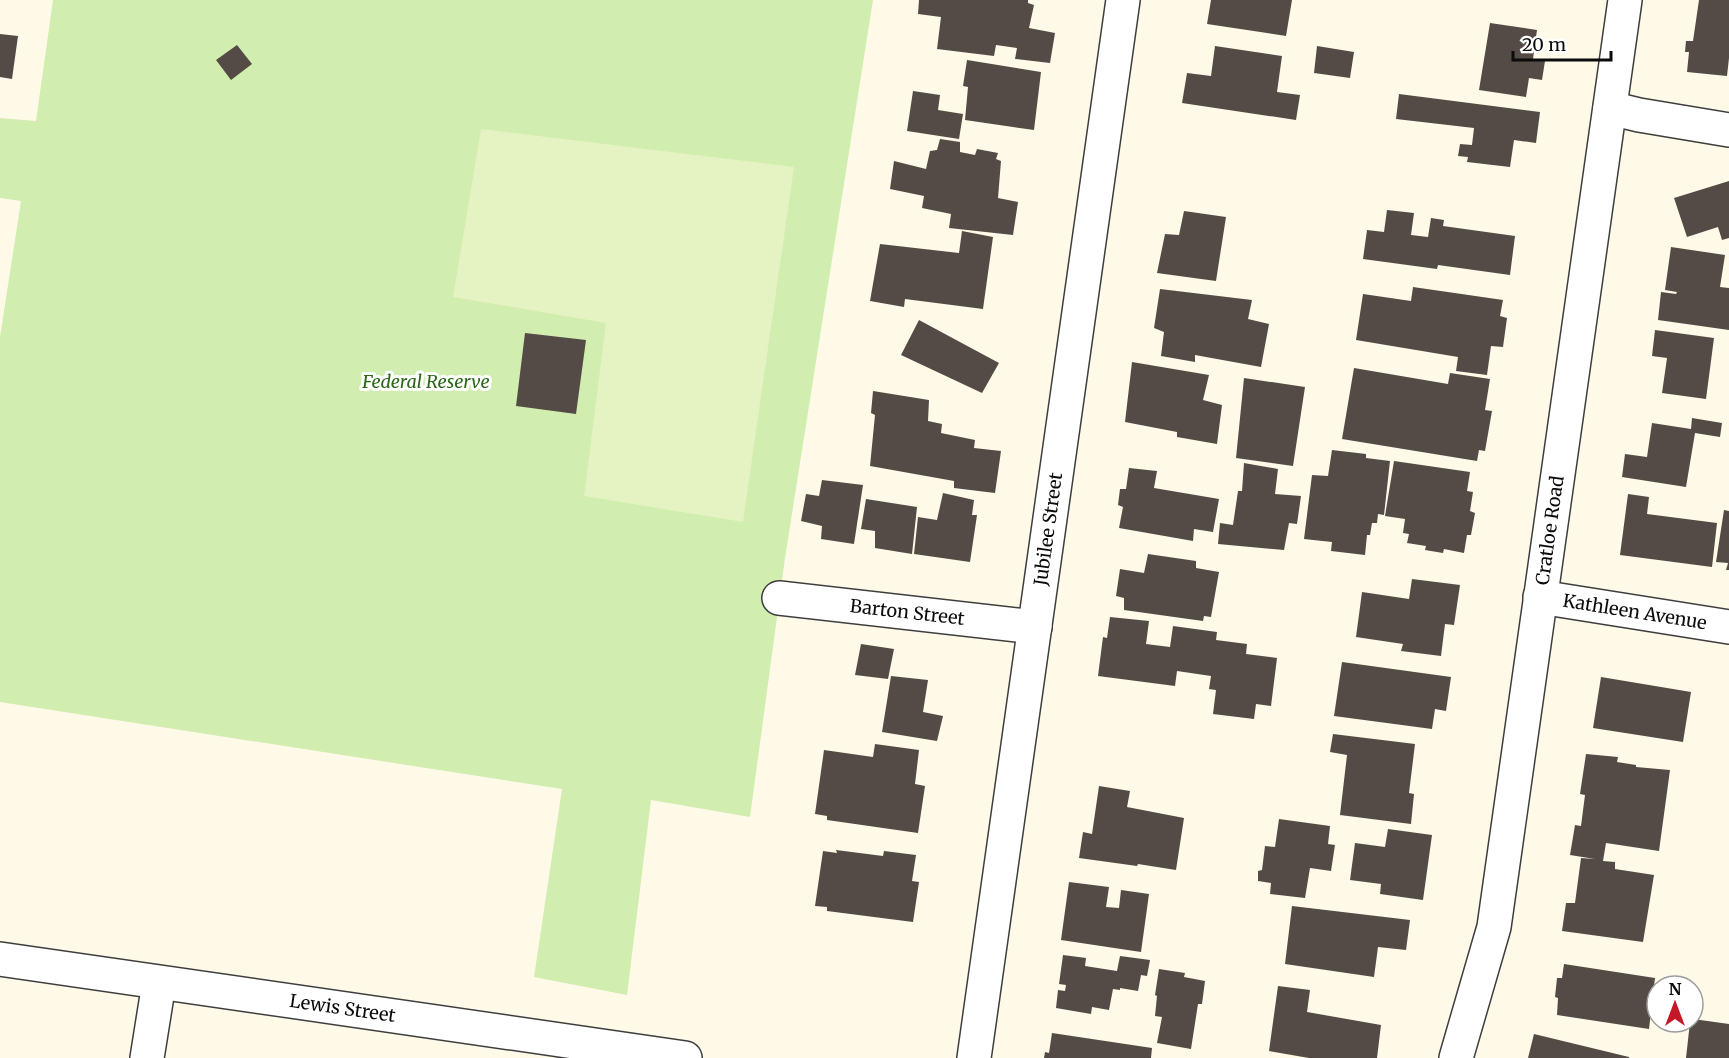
<svg xmlns="http://www.w3.org/2000/svg" width="1729" height="1058" font-family="Merriweather,serif">
<style>
.green{fill:#d1edaf}
.pitch{fill:#e4f3c1}
.building{fill:#544b46}
.lines{fill:none;stroke-linecap:round;stroke-linejoin:round}
.minor-casing{stroke:#3e3e3e;stroke-width:36}
.minor{stroke:#fff;stroke-width:33}
.labels{text-anchor:middle;stroke-width:6;stroke-linejoin:round;paint-order:stroke}
.park-label{font-size:18px;font-style:italic;fill:#2a6716;stroke:#fff}
.street-label{font-size:18px;fill:#0b0b0b;stroke:#fff}
</style>
<rect width="100%" height="100%" fill="#fffae8"/>
<path class="green" d="M53 0H873L785 558 750 817 651 800 627 995 534 977 562 789 0 702V337L21 201 0 198V118L36 121Z"/>
<path class="pitch" d="M481 129 794 167 743 522 584 496 606 323 453 297Z"/>
<path class="building" d="M919 0H1028V3L1034 5 1029 28 1055 33 1050 63 1015 59 1017 48 996 45 994 56 937 49 941 17 918 14Z
M1211 0H1292L1286 36 1207 24Z
M1699 0H1729V58L1727 76 1687 72 1689 52H1685L1686 41H1693Z
M1490 23 1537 30 1533 59 1545 61 1542 80 1529 78 1526 97 1479 90Z
M0 34 18 36 12 79 0 77Z
M237 45 252 64 231 80 216 60Z
M1215 46 1282 56 1277 92 1300 95 1296 120 1182 103 1187 73 1211 76Z
M1317 46 1354 52 1350 78 1314 73Z
M967 60 1041 72 1034 130 965 120 968 87 963 86Z
M913 91 940 95 938 110 963 114 959 139 907 131Z
M1399 94 1540 112 1536 143 1514 140 1510 167 1467 162 1468 157 1458 156 1460 144 1472 145 1474 128 1396 119Z
M940 139 960 142V152L975 155 977 149 998 153 996 159 1001 161 998 198 1018 202 1013 235 949 228 951 214 922 208 924 196 890 189 894 161 926 169 930 151 937 150Z
M1729 181V238L1722 240 1718 227 1687 237 1674 198Z
M1387 210 1414 213 1411 235 1428 237 1431 218 1444 220 1443 226 1515 236 1510 275 1438 265 1437 269 1363 259 1367 230 1384 232Z
M1184 211 1226 217 1216 281 1157 273 1165 234 1179 235Z
M962 231 993 237 983 309 905 299 904 307 870 301 880 244 959 253Z
M1671 247 1725 255 1720 287 1729 288V330L1658 320 1661 292 1676 294 1677 292 1665 290Z
M1413 287 1503 300 1500 316 1507 318 1503 347 1491 346 1487 375 1456 371 1458 357 1356 340 1363 294 1411 301Z
M1160 289 1252 300 1248 319 1269 324 1261 367 1195 355V362L1161 356 1164 332 1154 328Z
M919 320 999 363 982 393 901 355Z
M1655 330 1714 338 1706 399 1662 393 1667 358 1652 356Z
M525 333 586 340 576 414 516 406Z
M1132 362 1209 375 1203 400 1222 405 1217 444 1177 437V432L1125 422Z
M1354 368 1448 384 1450 373 1490 379 1485 410 1492 411 1485 451 1479 450 1477 461 1342 439Z
M1244 378 1305 387 1293 466 1236 458Z
M873 391 929 400 928 421 942 424 941 433 975 440 974 448 1001 451 995 493 954 488V481L870 466 875 415 871 413Z
M1692 418 1722 423 1720 437 1695 433 1686 487 1622 477 1625 454 1647 457 1652 423 1691 429Z
M1332 450 1366 454V458L1390 461 1384 515 1378 514 1377 523H1372L1370 535H1367L1365 555 1331 551 1332 542 1304 539 1312 475 1328 476Z
M1394 461 1470 472 1467 491 1473 492 1470 511 1475 513 1471 535H1467L1464 553 1444 549 1443 553 1425 550 1426 546 1407 543 1409 534 1403 533 1405 519 1385 516Z
M1244 463 1278 469 1275 494 1301 496 1297 524 1289 523 1284 550 1218 544 1220 523 1233 525 1238 491H1242Z
M1129 468 1157 471 1154 488 1219 499 1213 532 1194 529 1193 541 1119 528 1123 507 1118 505 1120 489H1126Z
M822 480 863 485 854 544 821 539 822 526 801 521 806 494 819 496Z
M943 493 974 500 972 515H977L970 562 914 554 918 517 937 520Z
M1628 494 1649 497 1647 514 1717 523 1712 567 1620 555Z
M866 499 917 507 912 554 875 548V531L861 529Z
M1724 510 1729 511V570H1726L1728 563 1716 562Z
M1148 554 1196 561V568L1219 572 1211 617 1204 616 1203 621 1124 610V598L1116 596 1120 569 1144 573Z
M1412 579 1460 585 1454 625 1445 624 1441 656 1401 651 1403 644 1356 637 1362 592 1409 599Z
M1110 617 1149 621 1146 644 1170 647 1173 626 1217 632 1216 640 1247 644 1246 654 1277 658 1271 706 1256 704 1254 719 1213 714 1216 690 1209 689 1211 676 1177 671 1175 686 1098 676 1103 637 1107 638Z
M861 644 894 649 888 679 855 675Z
M1342 662 1451 677 1446 711 1435 709 1432 729 1334 716Z
M891 676 928 680 923 712 943 716 937 741 882 732Z
M1601 677 1691 692 1683 742 1593 728Z
M1333 734 1415 744 1409 793 1414 794 1411 824 1340 815 1347 755 1330 752Z
M875 744 919 750 915 784 925 786 918 833 827 820V816L815 814 824 750 873 757Z
M1586 754 1618 757 1617 762 1636 765V767L1670 770 1659 851 1606 843 1603 861 1615 862V869L1654 875 1643 942 1562 931 1566 903H1575L1581 858 1595 859 1570 855 1575 825 1581 826 1585 795 1580 794Z
M1099 786 1130 791 1127 807 1184 818 1176 870 1138 864 1137 866 1079 858 1083 832 1092 834Z
M1279 819 1330 826 1328 844 1335 845 1331 871 1310 868 1305 898 1270 894 1271 883 1258 881V871L1262 870 1265 846 1275 847Z
M1388 829 1432 835 1423 900 1380 894 1381 884 1350 880 1355 843 1385 847Z
M836 850 883 856 884 851 916 855 912 881 919 882 913 922 827 911V907L815 906 823 851 837 853Z
M1069 882 1109 887 1106 907 1119 908 1121 890 1149 894 1141 952 1061 940Z
M1292 906 1410 920 1406 950 1378 947 1374 977 1285 964Z
M1063 955 1086 958 1085 966 1117 971 1120 956 1150 960 1147 976 1141 975 1138 991 1120 988V990L1113 989 1109 1010 1092 1007 1091 1014 1056 1008 1058 990 1065 991 1066 985 1059 984Z
M1564 964 1655 978 1649 1029 1557 1015 1558 998 1555 997 1557 978H1562Z
M1159 969 1185 973 1184 977 1205 981 1202 1004H1198L1191 1049 1157 1043 1162 1017 1155 1016 1157 996 1155 995Z
M1278 986 1310 990 1307 1012 1381 1025 1377 1058H1309L1269 1051Z
M1693 1019 1729 1024V1058H1686L1690 1022H1693Z
M1052 1033 1152 1048 1151 1058H1044L1045 1052 1049 1053Z
M1534 1034 1629 1057V1058H1528Z"/>
<g class="lines">
<defs>
<g id="minor">
<path d="M1610 108 1639 115 1729 130"/>
<path id="s1" d="M1540 597 1729 627"/>
<path id="s2" d="M779 598 1035 627"/>
<path id="s3" d="M0 959 685 1058"/>
<path d="M147 1058 159 983"/>
<path id="s4" d="M974 1058 1123 0"/>
<path id="s5" d="M1456 1058 1494 927 1625 0"/>
</g>
</defs>
<use href="#minor" class="minor-casing"/>
<use href="#minor" class="minor"/>
</g>
<g class="labels">
<g class="park-label">
<text x="426" y="388">Federal Reserve</text>
</g>
<g class="street-label">
<text dy="6" stroke="none"><textPath href="#s4" startOffset="534">Jubilee Street</textPath></text>
<text dy="6" stroke="none"><textPath href="#s5" startOffset="537">Cratloe Road</textPath></text>
<text dy="6" stroke="none"><textPath href="#s1" startOffset="96">Kathleen Avenue</textPath></text>
<text dy="6" stroke="none"><textPath href="#s2" startOffset="129">Barton Street</textPath></text>
<text dy="6" stroke="none"><textPath href="#s3" startOffset="346">Lewis Street</textPath></text>
</g>
</g>
<g transform="translate(1675 1004)"><circle r="28" fill="#ffffff" stroke="#9d9d9d" stroke-width="1.5"/>
<path d="M0-4.5L10 22L0 15L-10 22Z" fill="#c61727"/>
<text y="-9" font-size="16" font-weight="bold" text-anchor="middle" fill="#0b0b0b">N</text>
</g>
<path d="M1513 51v9h98v-9" fill="none" stroke="#0b0b0b" stroke-width="3"/>
<text x="1522" y="51" font-size="18" fill="#0b0b0b" stroke="#ffffff" stroke-width="4.5" paint-order="stroke">20 m</text>
</svg>
